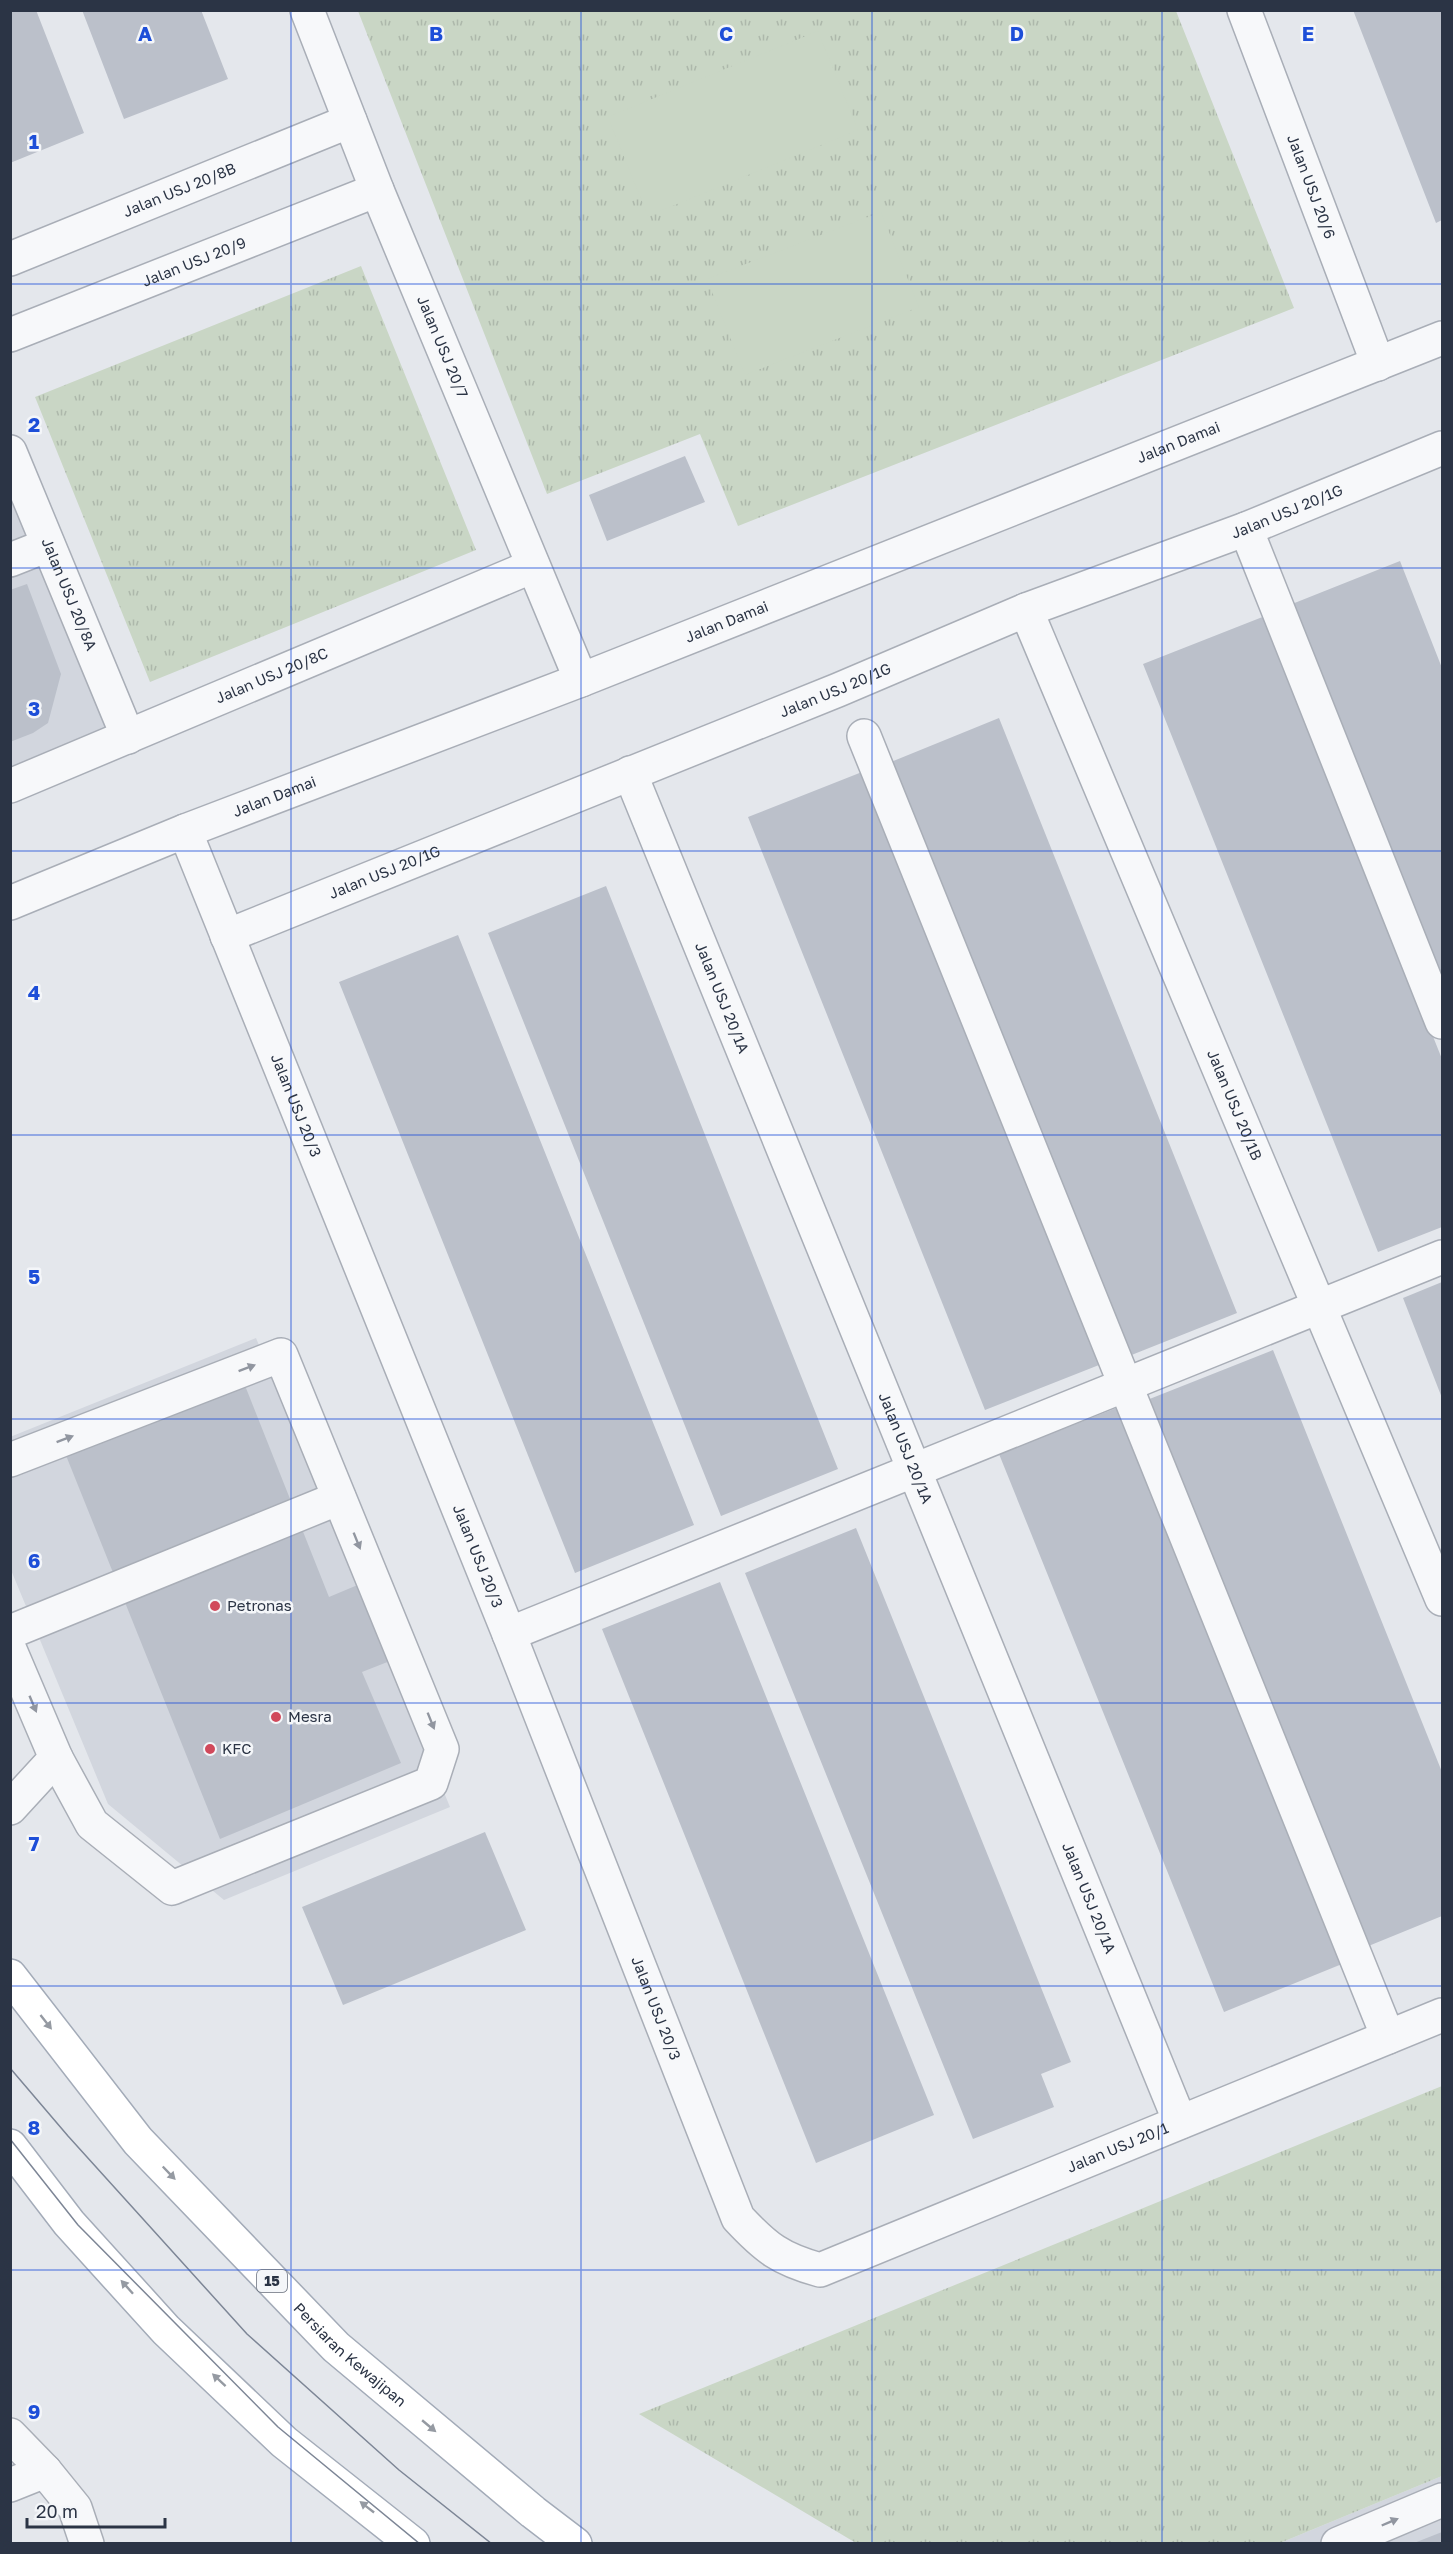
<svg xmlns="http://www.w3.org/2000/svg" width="1453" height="2554" font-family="'Golos Text',sans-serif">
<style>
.built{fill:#d2d6de}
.grass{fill:url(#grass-tufts)}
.pitch{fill:#c9d6c5}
.building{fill:#bbc0ca}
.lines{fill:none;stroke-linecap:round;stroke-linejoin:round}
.minor-casing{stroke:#a9aeb7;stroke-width:36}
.major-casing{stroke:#a3abb8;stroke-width:36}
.minor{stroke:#f7f8fa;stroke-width:33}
.major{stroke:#fff;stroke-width:33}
.tram{stroke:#7d8696;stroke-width:1.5}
.oneway{fill:#9196a0}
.oneway2{fill:#959aa2}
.grid{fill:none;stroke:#1d4ed8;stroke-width:1.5;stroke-opacity:0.55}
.poi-dot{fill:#d1495b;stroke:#f4f6f9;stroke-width:2}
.labels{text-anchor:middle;stroke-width:5;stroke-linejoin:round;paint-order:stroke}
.shield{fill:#f4f6f9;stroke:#676e7b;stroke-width:1.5}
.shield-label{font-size:14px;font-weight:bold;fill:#2b3445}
.street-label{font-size:15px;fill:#2b3445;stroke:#f4f6f9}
.poi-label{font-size:15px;fill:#2b3445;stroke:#f4f6f9;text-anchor:start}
.grid-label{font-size:20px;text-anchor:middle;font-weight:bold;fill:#1d4ed8;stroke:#f4f6f9;stroke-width:5;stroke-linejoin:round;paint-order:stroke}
</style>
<defs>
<pattern id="grass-tufts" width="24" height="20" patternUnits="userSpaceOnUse" patternTransform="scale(1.5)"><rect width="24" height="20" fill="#c9d6c5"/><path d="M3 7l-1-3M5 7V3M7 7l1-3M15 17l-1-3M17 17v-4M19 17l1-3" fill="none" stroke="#adb8ab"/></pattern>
</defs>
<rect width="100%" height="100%" fill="#e4e7ec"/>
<path class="built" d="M10 452 128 737 10 786Z
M256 1338 450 1807 224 1900 108 1804 11 1570 10 1437Z
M1442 2476V2543H1280Z"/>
<path class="grass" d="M358 11H1176L1294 308 738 526 700 434 547 494Z
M361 266 476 550 150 682 35 397Z
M1442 2086V2476L1280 2543H856L639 2414Z"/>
<path class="pitch" d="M818 31 858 130 648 216 608 117Z
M881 212 919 307 745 375 707 279Z"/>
<path class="building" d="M10 10H36L84 133 10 163Z
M82 10H201L228 79 124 119Z
M1353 10H1442V220L1436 223Z
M685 456 705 502 607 541 589 495Z
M1400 561 1442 668V997L1287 606Z
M27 584 61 674 48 723 33 733 10 742V590Z
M1265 616 1442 1059V1227L1378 1252 1143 664Z
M999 718 1237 1313 1124 1358 886 764Z
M862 772 1099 1365 985 1410 748 817Z
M606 886 838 1469 721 1516 488 933Z
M458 935 694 1525 575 1573 339 982Z
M1442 1282V1398L1403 1298Z
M1273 1350 1442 1772V1916L1366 1947 1147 1400Z
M244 1383 329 1597 360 1584 390 1661 362 1672 401 1763 220 1839 65 1453Z
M1119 1407 1342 1964 1224 2012 999 1454Z
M856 1528 1071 2062 1041 2074 1054 2107 973 2139 745 1573Z
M720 1582 934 2115 816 2163 602 1629Z
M485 1832 526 1930 343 2005 302 1907Z
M1442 2532V2544H1414V2543Z"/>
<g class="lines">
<defs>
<g id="minor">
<path id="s1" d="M307 10 377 190 581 680"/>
<path id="s2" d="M1244 10 1378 364"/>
<path id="s3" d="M10 259 350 121"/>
<path id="s4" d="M10 335 377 190"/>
<path id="s5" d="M10 452 128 737"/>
<path d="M1246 529 1442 1022"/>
<path d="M10 560 48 545"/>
<path id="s6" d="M1026 610 1442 1599"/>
<path d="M864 736 1388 2037"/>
<path id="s7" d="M630 773 1180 2122"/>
<path id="s8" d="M10 786 533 566"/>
<path id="s9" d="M185 831 509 1634 738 2218C766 2248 780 2259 820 2270L1442 2015"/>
<path id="s10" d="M10 903 185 831 581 680 1442 338"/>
<path id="s11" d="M227 936 838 690 1026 610 1246 529 1442 448"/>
<path d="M10 1460 281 1355 442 1749 431 1783 172 1888 92 1824 56 1758"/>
<path d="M10 1632 339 1498"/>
<path d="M509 1634 1442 1257"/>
<path d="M10 1650 56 1758 10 1808"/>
<path d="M10 2435 45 2471 75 2508 87 2544"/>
<path d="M10 2485 45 2471"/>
<path d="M1338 2544 1442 2500"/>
</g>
<g id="major">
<path id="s12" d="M10 1976 138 2141 336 2347 533 2512 575 2544"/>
<path d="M10 2146 69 2223 166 2330 284 2442 413 2544"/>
</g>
</defs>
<use href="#minor" class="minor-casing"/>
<use href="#major" class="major-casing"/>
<use href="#minor" class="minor"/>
<use href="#major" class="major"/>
<path class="tram" d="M10 2068 68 2136 247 2334 399 2470 492 2544
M10 2139 78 2225 278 2427 420 2544"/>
</g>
<defs><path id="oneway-solid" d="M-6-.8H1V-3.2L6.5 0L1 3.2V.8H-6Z" transform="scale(1.5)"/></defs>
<g class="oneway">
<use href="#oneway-solid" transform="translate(247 1368) rotate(-21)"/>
<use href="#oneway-solid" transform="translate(65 1439) rotate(-21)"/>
<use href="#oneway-solid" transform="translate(357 1541) rotate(68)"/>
<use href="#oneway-solid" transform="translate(33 1704) rotate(67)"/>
<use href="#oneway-solid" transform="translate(431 1721) rotate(68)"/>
<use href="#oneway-solid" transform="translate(1390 2522) rotate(-23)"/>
</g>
<g class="oneway2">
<use href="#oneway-solid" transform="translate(46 2022) rotate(52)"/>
<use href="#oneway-solid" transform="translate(169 2173) rotate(46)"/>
<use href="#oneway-solid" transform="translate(127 2287) rotate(-132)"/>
<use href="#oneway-solid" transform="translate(219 2380) rotate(-137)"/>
<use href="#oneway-solid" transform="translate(429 2426) rotate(40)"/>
<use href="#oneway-solid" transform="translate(367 2507) rotate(-142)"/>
</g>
<path class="grid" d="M291 10V2544M581 10V2544M872 10V2544M1162 10V2544M10 284H1442M10 568H1442M10 851H1442M10 1135H1442M10 1419H1442M10 1703H1442M10 1986H1442M10 2270H1442"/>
<g class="poi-dot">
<circle cx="215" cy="1606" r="6"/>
<circle cx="276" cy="1717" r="6"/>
<circle cx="210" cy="1749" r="6"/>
</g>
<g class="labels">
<rect class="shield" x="257" y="2270" width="30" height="22" rx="4.5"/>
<g class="shield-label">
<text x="272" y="2286">15</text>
</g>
<g class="street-label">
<text dy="5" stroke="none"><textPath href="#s2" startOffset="189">Jalan USJ 20/6</textPath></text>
<text dy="5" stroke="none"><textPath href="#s3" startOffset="183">Jalan USJ 20/8B</textPath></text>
<text dy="5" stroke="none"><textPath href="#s4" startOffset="198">Jalan USJ 20/9</textPath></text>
<text dy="5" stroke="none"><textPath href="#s1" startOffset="363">Jalan USJ 20/7</textPath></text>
<text dy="5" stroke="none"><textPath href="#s10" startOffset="1256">Jalan Damai</textPath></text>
<text dy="5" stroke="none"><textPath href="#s11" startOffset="1142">Jalan USJ 20/1G</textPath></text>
<text dy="5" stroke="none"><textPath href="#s5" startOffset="154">Jalan USJ 20/8A</textPath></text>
<text dy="5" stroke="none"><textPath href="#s10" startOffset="770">Jalan Damai</textPath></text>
<text dy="5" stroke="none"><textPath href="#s8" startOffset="284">Jalan USJ 20/8C</textPath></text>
<text dy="5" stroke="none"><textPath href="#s11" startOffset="656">Jalan USJ 20/1G</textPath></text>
<text dy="5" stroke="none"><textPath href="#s10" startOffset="285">Jalan Damai</textPath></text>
<text dy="5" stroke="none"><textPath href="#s11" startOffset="170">Jalan USJ 20/1G</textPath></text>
<text dy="5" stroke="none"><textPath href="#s7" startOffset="243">Jalan USJ 20/1A</textPath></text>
<text dy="5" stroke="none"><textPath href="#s6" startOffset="537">Jalan USJ 20/1B</textPath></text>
<text dy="5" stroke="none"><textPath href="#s9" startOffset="296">Jalan USJ 20/3</textPath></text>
<text dy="5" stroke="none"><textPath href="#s7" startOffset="729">Jalan USJ 20/1A</textPath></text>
<text dy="5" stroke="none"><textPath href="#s9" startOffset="782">Jalan USJ 20/3</textPath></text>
<text dy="5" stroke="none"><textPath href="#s7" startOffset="1215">Jalan USJ 20/1A</textPath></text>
<text dy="5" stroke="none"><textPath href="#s9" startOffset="1268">Jalan USJ 20/3</textPath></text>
<text dy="5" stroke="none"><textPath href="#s9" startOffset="1914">Jalan USJ 20/1</textPath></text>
<text dy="5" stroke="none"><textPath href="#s12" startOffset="510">Persiaran Kewajipan</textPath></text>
</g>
<g class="poi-label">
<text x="227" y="1611">Petronas</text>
<text x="288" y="1722">Mesra</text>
<text x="222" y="1754">KFC</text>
</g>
</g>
<g class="grid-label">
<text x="145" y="41">A</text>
<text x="436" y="41">B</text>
<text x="726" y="41">C</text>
<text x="1017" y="41">D</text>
<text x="1308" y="41">E</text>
<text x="34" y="149">1</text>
<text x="34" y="432">2</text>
<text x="34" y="716">3</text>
<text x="34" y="1000">4</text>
<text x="34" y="1284">5</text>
<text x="34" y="1568">6</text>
<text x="34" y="1851">7</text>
<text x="34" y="2135">8</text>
<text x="34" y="2419">9</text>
</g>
<rect width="1453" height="2554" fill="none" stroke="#2b3445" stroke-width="24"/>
<path d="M27 2518v9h138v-9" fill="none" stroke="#2b3445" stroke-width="3"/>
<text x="36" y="2518" font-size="18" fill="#2b3445" stroke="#f4f6f9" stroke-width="4.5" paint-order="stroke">20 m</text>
</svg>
